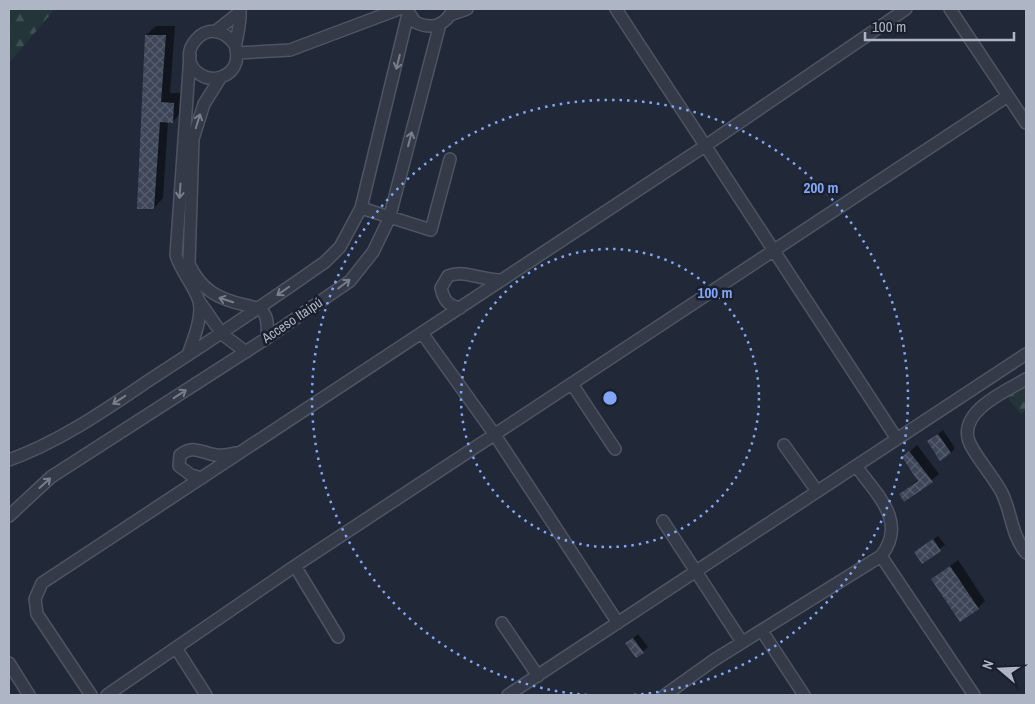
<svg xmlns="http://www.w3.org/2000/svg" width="1035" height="704" font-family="'Archivo Narrow',sans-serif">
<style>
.forest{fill:url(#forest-firs)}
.shadow{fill:#0007}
.building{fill:url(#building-cross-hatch)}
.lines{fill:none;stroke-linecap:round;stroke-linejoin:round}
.minor-casing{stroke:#4e5562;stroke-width:14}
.minor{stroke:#343a47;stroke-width:11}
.oneway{stroke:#777e8c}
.ring{fill:none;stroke:#82a5f5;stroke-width:2.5;stroke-dasharray:2.5 5}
.labels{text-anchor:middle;stroke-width:5;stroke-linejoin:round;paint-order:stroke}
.street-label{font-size:14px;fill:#aeb5c4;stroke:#191f2c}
.centre{fill:#82a5f5;stroke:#191f2c;stroke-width:2.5}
.ring-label{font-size:15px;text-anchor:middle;font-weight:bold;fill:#82a5f5;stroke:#191f2c;stroke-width:5;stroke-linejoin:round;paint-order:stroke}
</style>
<defs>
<pattern id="forest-firs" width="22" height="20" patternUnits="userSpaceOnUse" patternTransform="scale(1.25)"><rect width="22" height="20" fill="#233539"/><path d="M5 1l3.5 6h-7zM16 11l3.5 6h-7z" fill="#405054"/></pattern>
<pattern id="building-cross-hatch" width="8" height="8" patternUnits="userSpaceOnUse" patternTransform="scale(1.25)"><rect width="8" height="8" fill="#3d4657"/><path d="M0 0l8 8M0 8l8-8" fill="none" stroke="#565e6e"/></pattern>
</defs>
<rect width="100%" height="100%" fill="#212837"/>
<path class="forest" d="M9 9H55L9 63Z
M1026 379V410L1021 414 1004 394Z"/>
<path class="shadow" d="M156 26H175L170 93H183L182 112 172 122 168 121 163 198 154 208 146 35Z
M943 430 955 448 951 453 928 442Z
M917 445 939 474 905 501 900 494 919 479 904 457Z
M938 536 945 545 922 562 921 548Z
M958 560 985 601 978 608 933 579Z
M638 634 648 647 636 657 632 639Z"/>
<path class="building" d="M145 35H166L161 102 174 103 173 123 160 122 154 209H137Z
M938 434 951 453 940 461 927 441Z
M909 451 933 482 904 502 899 494 918 481 902 457Z
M933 539 941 551 922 564 914 552Z
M950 566 979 609 960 622 931 579Z
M633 638 644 653 636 658 625 643Z"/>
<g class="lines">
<defs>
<path id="minor" d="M616 9 897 439
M950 9 1026 123
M407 10 415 22C431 30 446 26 453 9
M450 15 467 9
M216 31 240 12
M235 45C210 8 169 56 201 75 214 83 232 76 236 62 238 55 235 49 236 43 238 31 241 21 240 9
M237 53 290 50 399 9
M221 77 204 104 193 139 189 264C201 290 218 299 245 305 251 307 259 307 263 312 269 319 267 330 267 338
M361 208 431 230 450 159
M199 301 222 334 246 352
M460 308C447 305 444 300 441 288L448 276C464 269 484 281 502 280
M422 333 495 435 618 623
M188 355C193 340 203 317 199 301 194 285 181 272 176 255L190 55
M1026 379C1007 391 962 409 968 438 971 452 995 478 1002 493 1012 514 1011 534 1026 553
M572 384 615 449
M784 445 817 491
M9 460C61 441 105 410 151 379 210 341 268 302 325 262L340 247 361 208 408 14
M202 478 191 475 179 466 180 455C194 444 201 453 216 455 223 456 230 454 237 453
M9 516 51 477 267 338 350 281 373 252 389 219 440 24
M663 521 742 642
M881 556 974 695
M295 566 338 637
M502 623 538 676
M762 631 804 695
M176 648 206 695
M9 663 29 695
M91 695 37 614 35 599 42 583 705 146 906 9
M107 695 295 566 1008 96
M508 695 1026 354
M665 695 714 660 881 556C908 522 877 495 856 466"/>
</defs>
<use href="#minor" class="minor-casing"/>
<use href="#minor" class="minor"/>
</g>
<defs><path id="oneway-shaft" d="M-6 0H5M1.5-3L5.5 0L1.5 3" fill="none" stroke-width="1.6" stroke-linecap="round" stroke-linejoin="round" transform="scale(1.25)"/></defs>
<g class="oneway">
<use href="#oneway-shaft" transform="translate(398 62) rotate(104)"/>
<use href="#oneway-shaft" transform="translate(198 121) rotate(-73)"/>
<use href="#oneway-shaft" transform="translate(410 139) rotate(-75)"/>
<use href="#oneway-shaft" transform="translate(180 191) rotate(94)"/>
<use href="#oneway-shaft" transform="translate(344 284) rotate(-37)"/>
<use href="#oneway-shaft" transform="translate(283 291) rotate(145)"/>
<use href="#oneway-shaft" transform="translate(226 300) rotate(-162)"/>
<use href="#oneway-shaft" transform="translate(180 394) rotate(-33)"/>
<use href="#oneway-shaft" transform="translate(119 400) rotate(147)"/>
<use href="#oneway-shaft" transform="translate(45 483) rotate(-42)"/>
</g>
<g class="ring">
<circle cx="610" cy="398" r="149"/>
<path d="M587 695A298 298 0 1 1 633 695"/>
</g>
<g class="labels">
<g class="street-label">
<text transform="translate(292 320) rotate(-34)" y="5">Acceso Itaipú</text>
</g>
</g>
<circle cx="610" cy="398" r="8" class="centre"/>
<g class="ring-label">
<text x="821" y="193">200 m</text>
<text x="715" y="298">100 m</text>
</g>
<rect width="1035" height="704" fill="none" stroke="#aeb5c4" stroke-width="20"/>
<g transform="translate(1000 669) rotate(289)" stroke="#191f2c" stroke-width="4" paint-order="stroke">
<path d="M0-4L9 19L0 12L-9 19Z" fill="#aeb5c4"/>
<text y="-8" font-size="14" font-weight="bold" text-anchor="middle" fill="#aeb5c4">N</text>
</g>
<path d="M865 32v8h149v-8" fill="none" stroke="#aeb5c4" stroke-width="2.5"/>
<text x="872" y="32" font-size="15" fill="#aeb5c4" stroke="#191f2c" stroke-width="4" paint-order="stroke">100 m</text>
</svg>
